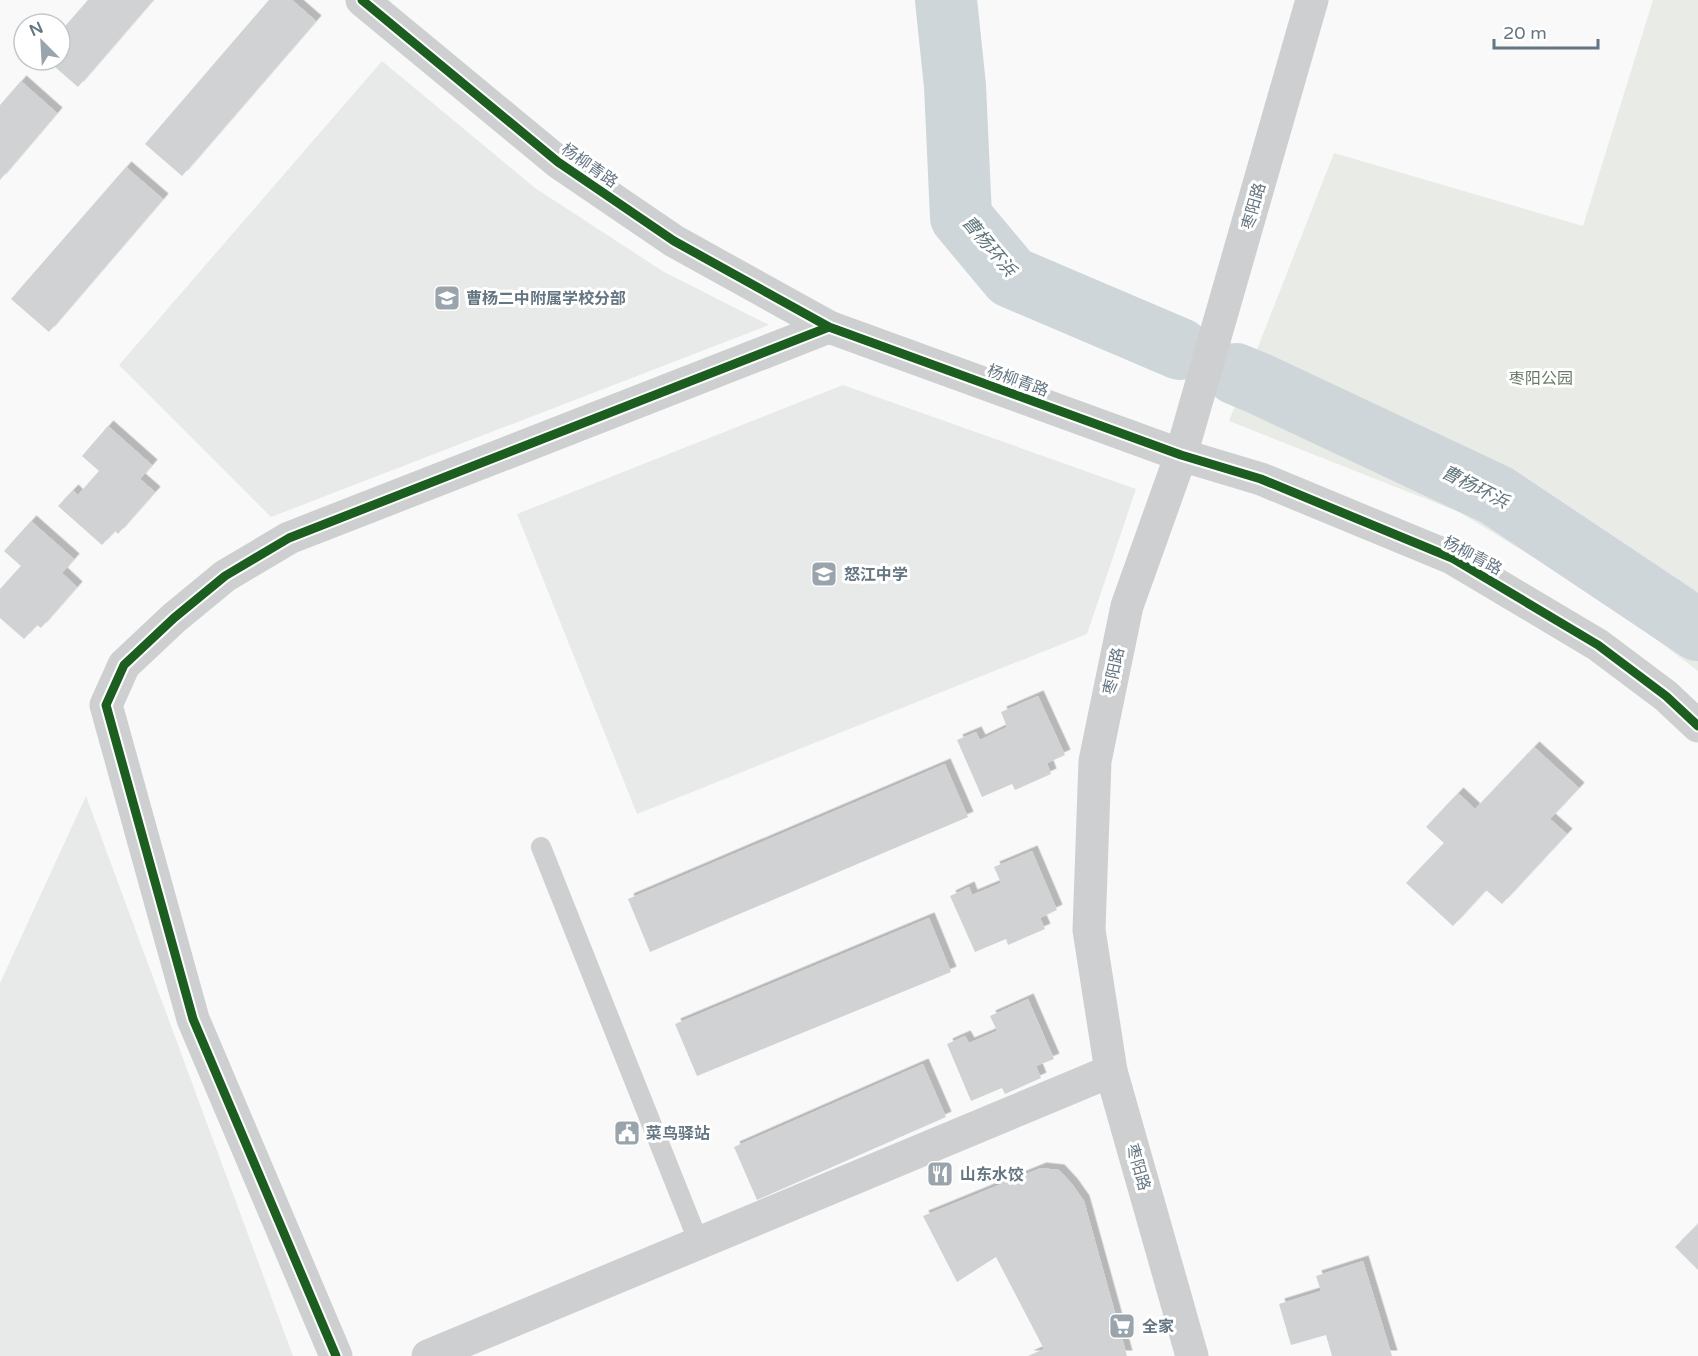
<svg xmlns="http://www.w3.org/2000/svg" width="1698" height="1356" font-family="'Varela Round','Noto Sans SC',sans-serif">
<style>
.built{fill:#e8e9e9}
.green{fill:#e8ebe6}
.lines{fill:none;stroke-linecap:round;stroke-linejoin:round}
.river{stroke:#ced6d9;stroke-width:62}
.building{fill:#d0d2d3;filter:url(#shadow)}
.service{stroke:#cecfd0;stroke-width:20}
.minor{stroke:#cecfd0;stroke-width:33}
.tertiary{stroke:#cecfd0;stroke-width:33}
.cycleway-casing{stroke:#fff;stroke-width:13}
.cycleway{stroke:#1b5e20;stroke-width:9}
.labels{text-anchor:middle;stroke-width:6;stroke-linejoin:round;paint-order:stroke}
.street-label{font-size:16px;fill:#657683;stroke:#fff}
.poi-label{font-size:16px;font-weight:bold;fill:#657683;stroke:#fff;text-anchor:start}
.park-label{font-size:16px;fill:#687a64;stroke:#fff}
.water-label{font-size:18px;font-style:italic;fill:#60757c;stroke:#fff}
</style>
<defs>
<filter id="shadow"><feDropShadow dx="5.5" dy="-5.5" stdDeviation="0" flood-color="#0004"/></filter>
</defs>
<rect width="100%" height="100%" fill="#f9f9f9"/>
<path class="built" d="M382 61 535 188 664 272 769 325 271 517 119 365Z
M843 385 1136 489 1087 634 637 814 517 514Z
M86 796 293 1356H0V983Z"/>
<path class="green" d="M1653 0H1698V671L1604 600 1459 512 1229 421 1334 153 1583 226Z"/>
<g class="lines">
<path class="river" d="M946 0 955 86 961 217 1011 277 1180 349
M1236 374 1260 384 1496 495 1698 630"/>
</g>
<path class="building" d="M88 0H153L78 87 47 60H60V32Z
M269 0H292L316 21 182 176 145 144Z
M21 81 57 113 0 180V105Z
M126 167 163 199 49 332 11 299Z
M108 426 152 465 140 479 155 492 118 534 115 531 102 545 58 506 73 490 78 495 99 471 82 456Z
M31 521 74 559 62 573 77 587 41 628 37 625 24 639 0 618V589L21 566 4 551Z
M1038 696 1065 755 1047 763 1051 774 1015 790 1012 784 982 797 957 740 976 732 980 740 1007 727 1001 712Z
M1534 747 1579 788 1550 819 1567 834 1502 904 1486 890 1453 926 1406 883 1444 843 1426 827 1458 793 1475 809Z
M945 764 968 817 650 952 628 899Z
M1032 851 1057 910 1040 918 1045 929 1008 945 1006 939 975 952 950 896 969 887 972 895 1001 883 994 867Z
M929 918 951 972 697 1076 675 1024Z
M1028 999 1054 1059 1036 1066 1041 1078 1005 1094 1002 1088 971 1101 947 1044 965 1036 969 1043 997 1031 990 1016Z
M923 1064 946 1117 757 1200 734 1147Z
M1041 1168 1059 1170 1072 1184 1084 1201 1127 1356H1028L1044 1349 996 1257 957 1282 923 1216Z
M1698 1224V1270L1675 1247Z
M1363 1261 1392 1356H1332L1326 1335 1291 1345 1279 1304 1321 1291 1316 1276Z"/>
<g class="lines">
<path class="service" d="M541 847 699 1243"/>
<path class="minor" d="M336 1356 193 1019 106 705 124 665 174 618 225 576 289 538 829 327
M428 1356 1111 1071"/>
<path class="tertiary" d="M362 0 558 162 674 241 829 327 1181 455 1261 479 1452 558 1598 645 1666 696 1698 726
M1192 1356 1111 1071 1089 930 1095 761 1127 606 1181 455 1312 0"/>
<defs>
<path id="cycleway" d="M362 0 558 162 674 241 829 327 1181 455 1261 479 1452 558 1598 645 1666 696 1698 726
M336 1356 193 1019 106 705 124 665 174 618 225 576 289 538 829 327"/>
</defs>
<use href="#cycleway" class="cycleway-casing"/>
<use href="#cycleway" class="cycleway"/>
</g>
<defs>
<symbol id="school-square" viewBox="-11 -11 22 22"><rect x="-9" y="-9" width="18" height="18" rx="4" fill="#99a4ac" stroke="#fff"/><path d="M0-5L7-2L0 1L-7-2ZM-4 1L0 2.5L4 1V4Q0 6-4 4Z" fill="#fff"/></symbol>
<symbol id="civic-square" viewBox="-11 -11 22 22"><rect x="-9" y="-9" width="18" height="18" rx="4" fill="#99a4ac" stroke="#fff"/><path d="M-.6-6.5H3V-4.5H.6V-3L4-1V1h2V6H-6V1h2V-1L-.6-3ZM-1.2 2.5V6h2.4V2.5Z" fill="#fff"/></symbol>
<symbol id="restaurant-square" viewBox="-11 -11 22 22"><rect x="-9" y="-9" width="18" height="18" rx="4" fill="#99a4ac" stroke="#fff"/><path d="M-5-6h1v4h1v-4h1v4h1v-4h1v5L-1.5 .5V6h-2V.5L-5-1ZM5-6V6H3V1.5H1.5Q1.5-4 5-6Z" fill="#fff"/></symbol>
<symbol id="supermarket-square" viewBox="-11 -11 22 22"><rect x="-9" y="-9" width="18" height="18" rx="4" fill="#99a4ac" stroke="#fff"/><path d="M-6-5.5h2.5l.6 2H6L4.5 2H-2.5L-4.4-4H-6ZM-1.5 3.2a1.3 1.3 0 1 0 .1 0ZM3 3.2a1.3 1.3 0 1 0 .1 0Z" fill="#fff"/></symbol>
</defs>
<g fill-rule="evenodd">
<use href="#school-square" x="432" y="283" width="30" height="30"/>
<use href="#school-square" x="809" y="559" width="30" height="30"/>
<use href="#civic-square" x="612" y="1118" width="30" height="30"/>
<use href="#restaurant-square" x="925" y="1159" width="30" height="30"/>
<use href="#supermarket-square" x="1107" y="1311" width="30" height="30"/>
</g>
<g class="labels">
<g class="street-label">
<text transform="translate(590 165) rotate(35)" y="6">杨柳青路</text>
<text transform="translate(1253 206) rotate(-74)" y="6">枣阳路</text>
<text transform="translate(1018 380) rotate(20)" y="6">杨柳青路</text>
<text transform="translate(1473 555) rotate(28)" y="6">杨柳青路</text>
<text transform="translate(1113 671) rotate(-78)" y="6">枣阳路</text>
<text transform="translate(1139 1167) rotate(74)" y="6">枣阳路</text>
</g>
<g class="poi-label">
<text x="466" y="304">曹杨二中附属学校分部</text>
<text x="844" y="580">怒江中学</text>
<text x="646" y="1139">菜鸟驿站</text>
<text x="960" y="1180">山东水饺</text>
<text x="1142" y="1332">全家</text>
</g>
<g class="park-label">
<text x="1541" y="384">枣阳公园</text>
</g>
<g class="water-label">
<text transform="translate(989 246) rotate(50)" y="6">曹杨环浜</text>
<text transform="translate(1475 487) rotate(27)" y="6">曹杨环浜</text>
</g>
</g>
<g transform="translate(42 42) rotate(336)"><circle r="28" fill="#ffffff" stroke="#c1c8cd" stroke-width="1.5"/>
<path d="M0-4.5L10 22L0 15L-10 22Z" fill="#99a4ac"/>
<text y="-9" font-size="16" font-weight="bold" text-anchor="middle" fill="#657683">N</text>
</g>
<path d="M1494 39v9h104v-9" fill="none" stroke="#657683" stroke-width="3"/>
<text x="1503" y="39" font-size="18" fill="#657683" stroke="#ffffff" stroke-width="4.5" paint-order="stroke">20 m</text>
</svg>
